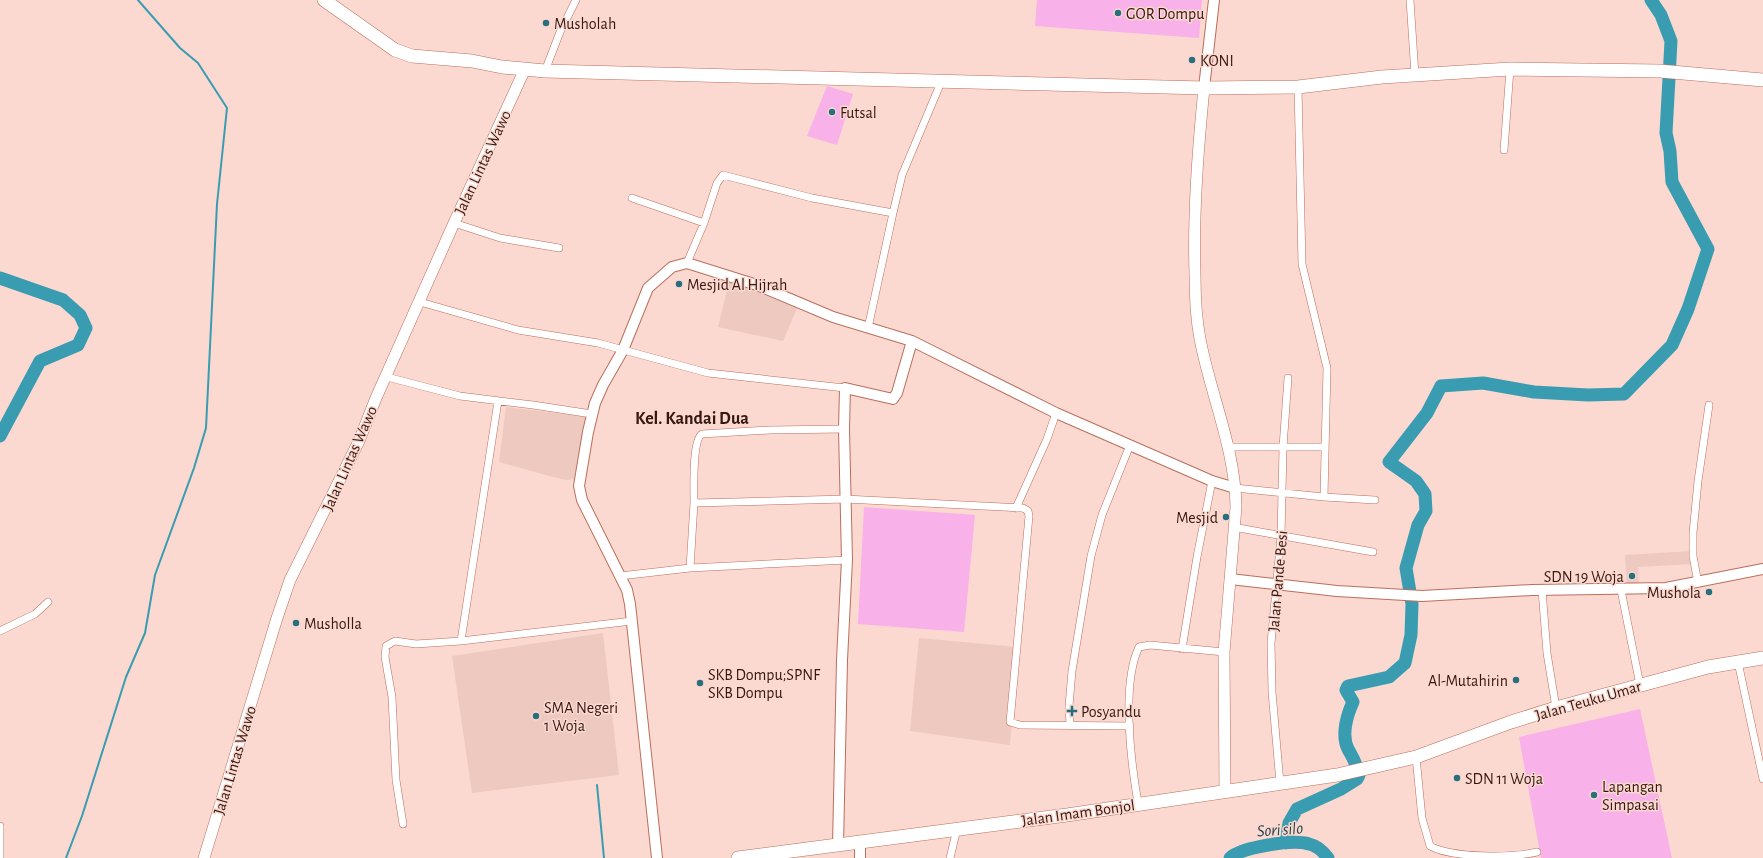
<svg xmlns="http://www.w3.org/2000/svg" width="1763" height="858" font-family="'Alegreya Sans',sans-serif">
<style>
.built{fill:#edc9c0}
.green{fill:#f9b1e9}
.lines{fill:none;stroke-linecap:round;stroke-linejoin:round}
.stream{stroke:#399cb1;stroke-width:2}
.river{stroke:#399cb1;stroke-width:13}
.street-casing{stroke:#b96f5c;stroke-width:8}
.secondary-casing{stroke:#b96f5c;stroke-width:12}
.primary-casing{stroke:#b96f5c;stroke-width:12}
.highway-casing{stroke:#b96f5c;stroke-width:14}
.street{stroke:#fff;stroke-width:7}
.secondary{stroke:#fff;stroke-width:10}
.primary{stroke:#fff;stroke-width:11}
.highway{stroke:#fff;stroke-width:13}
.poi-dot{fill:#2a6f7e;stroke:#fbd9d0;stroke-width:1.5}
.labels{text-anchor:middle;stroke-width:3;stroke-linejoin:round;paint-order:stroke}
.poi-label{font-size:16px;fill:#351810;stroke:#fbd9d0;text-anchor:start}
.street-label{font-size:16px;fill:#351810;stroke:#fbd9d0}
.water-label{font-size:17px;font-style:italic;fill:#234148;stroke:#fbd9d0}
.quarter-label{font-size:18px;font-weight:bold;fill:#351810;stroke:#fbd9d0}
</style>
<rect width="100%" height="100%" fill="#fbd9d0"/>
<path class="built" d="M730 278 798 306 783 341 718 327Z
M506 407 588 417 577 479 566 480 553 477 499 462Z
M1692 551 1693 564 1638 567 1639 585H1627L1625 555Z
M603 633 619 775 472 793 452 656Z
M919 638 1018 647 1010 745 910 731Z"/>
<path class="green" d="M1037 0H1202L1199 38 1035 26Z
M827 86 853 94 837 145 807 136Z
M864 507 975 515 964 632 858 624Z
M1640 709 1672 858H1541L1519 737Z"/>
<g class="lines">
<path class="stream" d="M597 785 604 858
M66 858 82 816 126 677 145 633 155 575 194 468 206 428 217 204 227 108 198 63 180 48 138 0"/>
<path class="river" d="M0 278 63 300 80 315 86 328 78 345 40 361 0 436
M1286 843 1289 823 1297 809 1341 789 1357 779 1359 775C1357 764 1353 758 1348 749 1341 735 1347 715 1353 702L1346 690 1348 686 1389 677 1405 663 1411 635 1412 604 1406 568 1418 525 1426 511 1425 494 1416 481 1389 462 1427 413 1441 386 1483 383 1534 392 1588 395 1624 394 1672 345 1688 309 1708 249 1672 182 1670 151 1666 133 1671 41 1661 15 1651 0
M1230 858C1242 847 1293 839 1309 844 1318 846 1323 851 1328 858"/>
<defs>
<path id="street" d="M1410 0 1415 75
M545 71 560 32 576 0
M1504 150 1510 69
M632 198 704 223
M454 223 500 238 559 248
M687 263 704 223 717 183 723 175 812 198 893 213 902 175 942 80
M420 302 518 330 598 343 708 373 845 388
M868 328 893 213
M387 377 460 396 533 405 592 414
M1229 447H1325
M1235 488 1324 497 1327 368 1302 264 1298 87
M1324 497 1375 500
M694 503C694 490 692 440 702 434L770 430 844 429
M1016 508 1047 439 1056 413
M1233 527 1373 552
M690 568 694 503 845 499 1023 508 1028 511 1029 516 1010 722 1020 725 1130 726
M620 576 690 568 847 560
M1698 583 1693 556V533L1698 481 1709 405
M1542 590 1547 653 1556 708
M1621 590 1640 685
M0 631 35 614 48 602
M461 641 498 401
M1182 649 1197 557 1212 481
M1738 662 1763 779
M1070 725 1069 706 1072 671 1091 556 1102 515 1130 445
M1416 757 1422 818 1430 846C1452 858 1511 858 1537 852
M1280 783 1272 692 1271 643 1281 537 1283 447 1288 378
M1138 803C1131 763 1121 684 1139 647L1150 645 1224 652
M403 824 396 780 392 697 385 657 386 646 395 641 416 644 461 641 632 621
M0 826V858
M950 858 957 829"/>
<path id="secondary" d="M1204 88 1214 0
M1230 579 1337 591 1422 596 1532 590 1666 588 1763 569
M860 843V858
M838 845 842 660 847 560 844 429 845 388 893 399 897 393 912 341
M657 858 630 604 627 590 582 500 579 486 588 432 595 403 603 385 623 350 648 288 672 267 687 263 757 285 833 317 912 341 1056 413 1212 481 1235 488"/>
<path id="primary" d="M1204 88C1198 150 1193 212 1195 275 1195 296 1196 318 1200 339 1211 396 1235 448 1236 507L1224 652 1225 792
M204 858 277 618 290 580 359 441 376 398 454 223 525 69"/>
<path id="highway" d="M324 0 395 50 412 56 472 61 502 67 545 71 1204 88 1298 87 1382 77 1510 69 1660 71 1763 80
M738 858 1067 815 1337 775 1416 757 1511 722 1556 708 1708 667 1763 658"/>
</defs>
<use href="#street" class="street-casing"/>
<use href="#secondary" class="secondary-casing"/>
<use href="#primary" class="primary-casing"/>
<use href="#highway" class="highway-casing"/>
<use href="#street" class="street"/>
<use href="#secondary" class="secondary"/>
<use href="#primary" class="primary"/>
<use href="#highway" class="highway"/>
</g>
<g class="poi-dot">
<circle cx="1118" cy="13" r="4"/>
<circle cx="546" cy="23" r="4"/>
<circle cx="1192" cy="60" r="4"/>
<circle cx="832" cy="112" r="4"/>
<circle cx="679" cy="284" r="4"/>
<circle cx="1226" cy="517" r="4"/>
<circle cx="1632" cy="576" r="4"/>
<circle cx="1709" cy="592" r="4"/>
<circle cx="296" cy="623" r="4"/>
<circle cx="1516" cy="680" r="4"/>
<circle cx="700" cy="683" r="4"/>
<path d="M1070 705h4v4h4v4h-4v4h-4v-4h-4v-4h4z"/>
<circle cx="536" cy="716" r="4"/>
<circle cx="1457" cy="778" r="4"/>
<circle cx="1594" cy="795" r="4"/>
</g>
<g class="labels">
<g class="poi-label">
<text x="1126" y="19">GOR Dompu</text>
<text x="554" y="29">Musholah</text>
<text x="1200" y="66">KONI</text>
<text x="840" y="118">Futsal</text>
<text x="687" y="290">Mesjid Al Hijrah</text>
<text x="1218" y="523" text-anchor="end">Mesjid</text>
<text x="1624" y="582" text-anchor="end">SDN 19 Woja</text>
<text x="1701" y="598" text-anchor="end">Mushola</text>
<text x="304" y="629">Musholla</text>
<text x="708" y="680">SKB Dompu;SPNF<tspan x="708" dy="18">SKB Dompu</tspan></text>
<text x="1508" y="686" text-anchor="end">Al-Mutahirin</text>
<text x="544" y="713">SMA Negeri<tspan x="544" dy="18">1 Woja</tspan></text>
<text x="1081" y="717">Posyandu</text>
<text x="1465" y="784">SDN 11 Woja</text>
<text x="1602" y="792">Lapangan<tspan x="1602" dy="18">Simpasai</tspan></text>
</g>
<g class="street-label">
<text transform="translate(482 162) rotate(-65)" y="6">Jalan Lintas Wawo</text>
<text transform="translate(349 458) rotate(-66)" y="6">Jalan Lintas Wawo</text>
<text transform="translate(1277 581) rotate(-85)" y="6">Jalan Pande Besi</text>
<text transform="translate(1588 700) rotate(-16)" y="6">Jalan Teuku Umar</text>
<text transform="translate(234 760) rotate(-73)" y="6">Jalan Lintas Wawo</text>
<text transform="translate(1078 812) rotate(-8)" y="6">Jalan Imam Bonjol</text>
</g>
<g class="water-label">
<text transform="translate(1280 829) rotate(-4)" y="6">Sori silo</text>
</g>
<g class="quarter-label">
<text x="692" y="424">Kel. Kandai Dua</text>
</g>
</g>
</svg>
